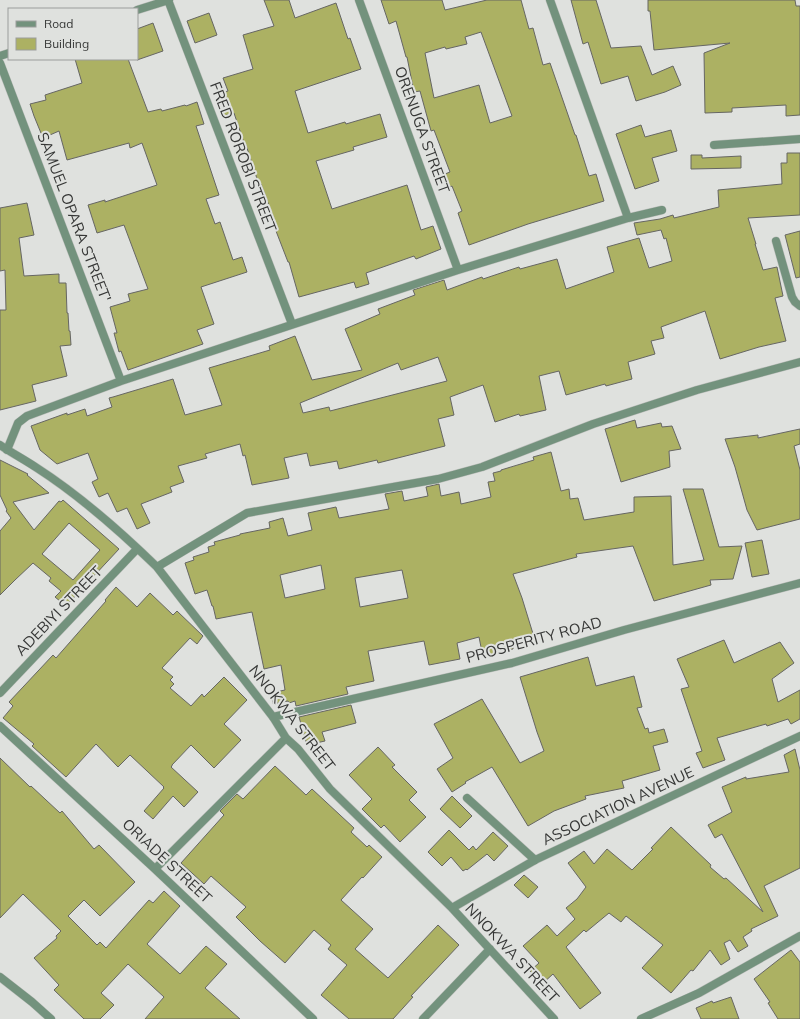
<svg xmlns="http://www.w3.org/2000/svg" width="800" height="1019" font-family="Mulish,sans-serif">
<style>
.building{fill:#acb163;stroke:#666663;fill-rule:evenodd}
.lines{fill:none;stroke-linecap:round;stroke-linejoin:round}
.lane-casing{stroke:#bdbfbc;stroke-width:9}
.street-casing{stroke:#bdbfbc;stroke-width:9}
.lane{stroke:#73927d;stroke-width:8}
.street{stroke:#73927d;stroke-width:8}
.labels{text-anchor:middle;stroke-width:4;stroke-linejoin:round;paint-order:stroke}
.street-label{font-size:15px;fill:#363736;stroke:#dfe1de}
</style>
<rect width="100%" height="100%" fill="#dfe1de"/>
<path class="building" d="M264 0H289L295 18 336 3 348 39 350 38 361 69 295 91 308 133 345 122 346 124 380 114 387 137 353 147 354 150 316 161 332 209 407 185 421 230 433 226 441 249 416 259 414 256 366 273 369 284 356 288 354 282 299 297 289 262H288L276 231 278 230 261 184 259 185 246 145 245 146 234 113 224 116 217 94 228 91 223 78 253 69 243 35 274 26Z
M381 0H442L445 10 487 0H521L529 29 533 28 543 65 550 63 575 135H576L589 176 596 174 604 201 528 224 469 245 458 213 462 211 452 186 450 187 445 174 450 172 434 130 431 131 420 91 414 92 407 57H406L396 21 389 24ZM481 32 512 116 490 123 479 85 434 98 425 53 445 47 446 49 467 44 465 37Z
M571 0H596L611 48 641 46 652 75 673 66 681 85 665 92 636 101 628 76 601 84 588 42 583 44Z
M648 0H795L796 6H800V115L786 116V105L732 108V112L705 113 704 53 730 43 654 50 650 11H648Z
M209 13 217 35 195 43 187 21Z
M153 23 163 51 137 60V29Z
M75 59H128L148 112 161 109 162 111 185 105 186 106 197 102 204 124 196 126 219 195 206 199 215 224 220 222 233 260 242 257 247 272 201 287 214 324 197 330 203 344 128 370 121 351 119 352 114 333H117L110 307 130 301 128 294 148 289 124 225 97 233 88 205 105 200V202L157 185 142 143 130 148 129 143 67 160 59 131 43 138 34 116 30 104 46 100 45 95 82 83Z
M641 125 645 137 671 130 677 151 652 158 659 181 635 189 616 134Z
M787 153H800V215L748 218 756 244H755L763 270 777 267 783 296 775 298 786 341 759 347 720 359 705 311 661 327 664 338 651 341 655 354 628 362 632 379 606 386 605 384 566 395 559 371 539 376 546 410 520 416 519 414 495 422 483 385 450 397 454 415 438 419 445 446 378 463 377 460 339 469 337 461 310 466 307 453 284 458 289 478 252 485 245 455 243 456 240 444 205 454 207 458 178 466 184 482 170 487 172 492 141 504 150 523 137 529 127 508 117 512 108 493 99 497 92 482 98 479 88 453 57 464 40 450 31 426 67 413V415L85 409 87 416 112 407 109 398 113 397 173 379 185 415 222 405 209 368 270 350 269 346 295 336 312 380 362 370 345 329 380 314 378 309 415 295 413 290 444 280 447 290 482 277 483 279 519 267 520 269 557 259 566 289 614 272 607 247 639 238 649 268 672 261 666 238 664 239 661 230 637 235 634 223 660 219 673 215 674 218 719 207 718 190 782 184 781 163H787ZM438 357 447 381 330 411 329 407 303 413 300 403 398 363 401 370Z
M691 155H702V158L741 156V168L691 169Z
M27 203 34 235 19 238 24 276 59 274V283H66L67 313H68L69 331H70L71 345 60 346 67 376 32 385 36 401 0 410V310H6L5 270 0 271V208Z
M800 231V277L796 278 785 235Z
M635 420 637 428 661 423 662 427 672 426 681 449 669 451 670 467 621 482 605 429Z
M800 429V444L794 446 800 470V519L757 530 747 510 735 467 725 439 758 435V438Z
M551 452 561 491 569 489 570 499 578 498 584 520 634 512V497L671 496 673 565 704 560 683 489H703L719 547 742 546 733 579 710 580 711 585 654 601 633 546 576 554 577 557 513 574 522 598 534 637 513 644V649L500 651V653L483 657 479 637 457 643 460 659 429 665 424 641 368 651 374 681 346 687 348 694 296 706 295 701 289 703 288 701 273 704 271 693 285 690 281 665 264 669 252 612 216 619 213 606H212L207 590 195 594 185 563 194 560 193 557 209 552 208 547 215 545 214 542 240 535V534L270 528 269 522 283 518 288 536 312 530 308 513 336 507 339 518 389 509 385 494 402 491 404 501 428 496 426 487 439 484 441 496 459 492 461 504 491 497 488 482 495 481 493 473 501 471V470L534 460 533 457ZM321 565 325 589 285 598 280 575ZM402 570 408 598 360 607 355 578Z
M0 460 28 474 27 475 49 493 13 502 34 530 59 501 61 502 63 500 119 549 66 606 55 597 61 591 49 581 51 578 33 563 15 580 0 595V531L11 518 6 511 7 510 0 495ZM69 523 100 550 73 580 42 554Z
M762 540 769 574 752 577 745 543Z
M116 587 137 607 150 593 173 615 177 611 203 636 197 644 190 638 162 668 173 677 170 680 174 684 170 688 191 706 202 694 204 697 224 677 247 700 224 724 241 740 214 768 191 745 172 765V766L171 767 198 792 184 807 173 796 153 819 144 811 164 788H163L164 787 130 755 118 767 96 744 66 777 32 746 34 744 3 718 13 706 9 702 53 655 56 658 106 601 105 600Z
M724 640 734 663 780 642 794 663 772 679 778 702 800 690V719L791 724 788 719 767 726 766 724 717 738 725 760 703 768 696 753 702 751 681 689 689 687 677 659Z
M588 657 596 686 634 676 642 707 637 708 645 729 648 728 649 733 664 729 668 742 653 746 660 770 622 781 624 788 585 796 586 799 554 811 528 826 492 767 465 782 466 783 452 792 437 769 453 758 434 724 482 699 520 763 544 751 537 732 520 677Z
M351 705 356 723 322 732 325 741 307 745 299 717Z
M378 747 395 765 392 767 417 792 409 800 426 817 400 842 384 825 381 828 362 809 372 799 349 775Z
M795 749 800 770V868L764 886 778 916 751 929 752 931 743 937 748 946 738 952 730 940 724 943 730 959 721 965 710 950 693 971 691 970 671 993 642 968 663 945 626 916 621 922 609 913 586 932 584 930 566 947 601 993 580 1009 553 974 542 984 530 971 539 963 523 946 547 925 557 936 575 919 566 908 577 899 586 887 568 863 584 851 594 864 607 849 632 870 653 849 651 848 671 827 711 865 710 867 724 879 726 878 763 912 722 834 715 838 708 825 732 812 722 787 746 777V779L789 772 784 755Z
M0 758 30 787 31 786 60 813 62 811 94 849 99 845 135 882 100 916 84 900 68 916 97 945 100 942 106 948 149 900 153 903 164 891 180 906 147 944 180 974 206 946 227 964 205 988 240 1019H145L164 997 128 964 101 993 114 1005 100 1019H84L54 990 59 985 34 958 57 938 56 936 61 931 23 894 0 918Z
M275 766 306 795 312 789 354 828 351 832 367 847 369 845 382 857 363 878 362 877 341 900 373 929 355 949 388 978 438 925 459 945 411 996 413 997 393 1019H349L321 995 347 965 328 949 331 945 314 930 285 963 260 941 236 917 246 907 211 876 204 884 181 863 224 815 220 811 237 794 243 799Z
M452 796 472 816 460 828 440 809Z
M449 830 469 850 473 846 476 850 493 832 508 846 494 861 487 854 467 870 466 869 463 871 451 857 442 866 428 852Z
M524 875 538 887 528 898 514 885Z
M791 950 800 962V1019H778L768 1003 770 1002 754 979Z
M731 997 739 1019H701L696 1008 712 1001 713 1003Z"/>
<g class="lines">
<defs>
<path id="lane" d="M776 241 792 297 795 302 800 306
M467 798 535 860"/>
<path id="street" d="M168 0 292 324
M359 0 458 270
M550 0 628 218
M137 10 169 0
M0 56 9 53
M0 63 121 381
M714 145 800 139
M0 445C12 453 25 460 37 468 79 495 121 532 157 567L273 717 286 738 298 749 330 789 452 908 554 1019
M7 450 18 423 27 416 121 381 458 270 628 218 662 210
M157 567 247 513 438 479 482 467 593 424 697 390 800 362
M0 693 137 549
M273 717 512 663 624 630 800 583
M0 726 155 869 313 1019
M155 869 286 738
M452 908 535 860 800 736
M0 977 32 1002 51 1019
M423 1019 490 949
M641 1019 699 993 800 936"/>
</defs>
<use href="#lane" class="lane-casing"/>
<use href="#street" class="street-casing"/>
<use href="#lane" class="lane"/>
<use href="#street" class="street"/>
</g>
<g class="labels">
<g class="street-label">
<text transform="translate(422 130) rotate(70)" y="5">ORENUGA STREET</text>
<text transform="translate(243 157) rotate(69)" y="5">FRED ROROBI STREET</text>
<text transform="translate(74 217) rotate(69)" y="5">SAMUEL OPARA STREET'</text>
<text transform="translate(59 611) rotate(-46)" y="5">ADEBIYI STREET</text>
<text transform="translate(534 640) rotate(-15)" y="5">PROSPERITY ROAD</text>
<text transform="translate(292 718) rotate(52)" y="5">NNOKWA STREET</text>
<text transform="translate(618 806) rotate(-25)" y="5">ASSOCIATION AVENUE</text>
<text transform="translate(167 861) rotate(43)" y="5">ORIADE STREET</text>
<text transform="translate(512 953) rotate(47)" y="5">NNOKWA STREET</text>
</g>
</g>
<rect x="8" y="8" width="130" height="52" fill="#dfe1de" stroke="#9b9d9b"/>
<rect x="16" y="21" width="20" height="6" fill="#73927d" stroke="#9b9d9b"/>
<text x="44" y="28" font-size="12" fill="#363736">Road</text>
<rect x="16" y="38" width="20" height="12" fill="#acb163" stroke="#9b9d9b"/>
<text x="44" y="48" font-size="12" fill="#363736">Building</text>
</svg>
